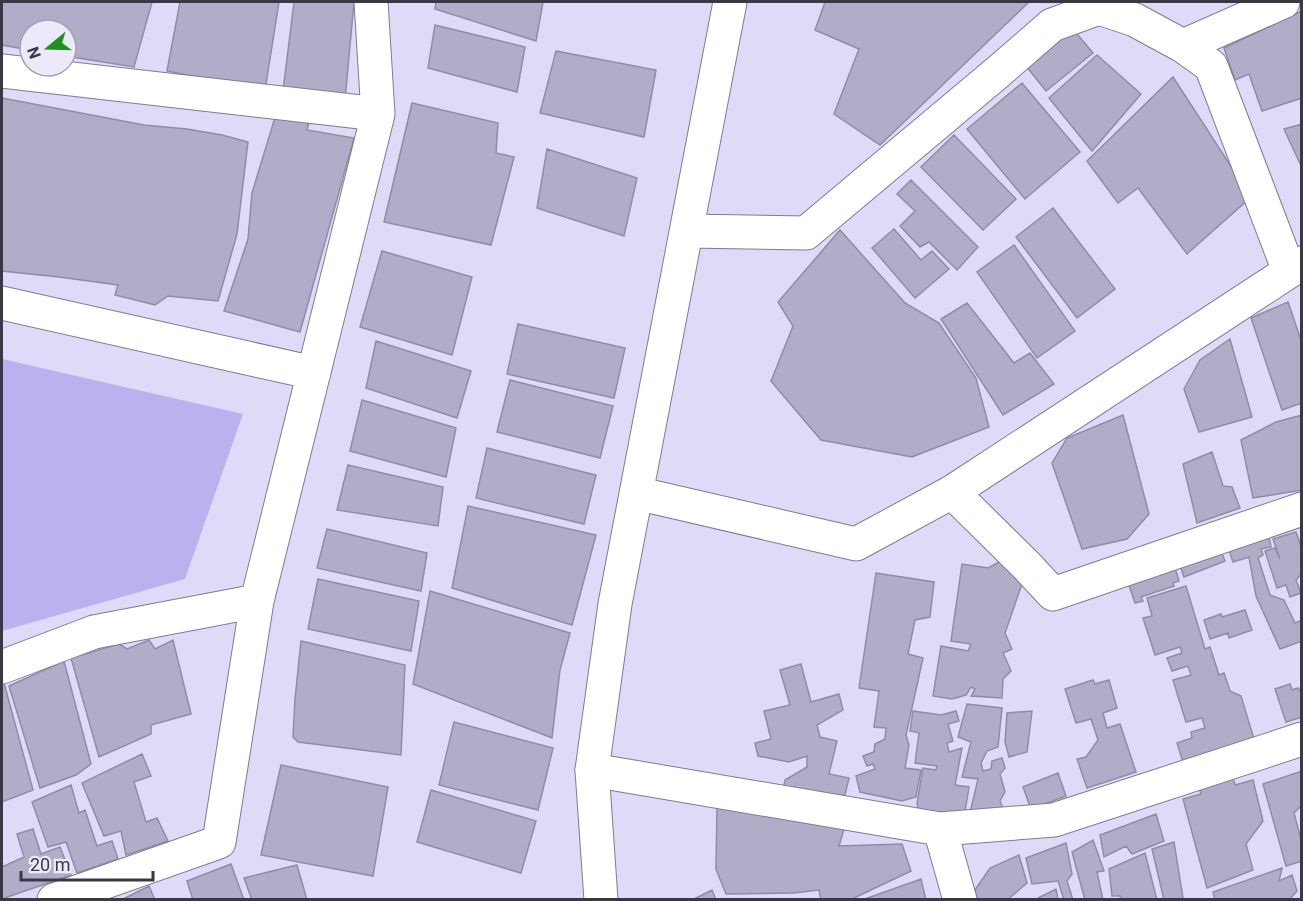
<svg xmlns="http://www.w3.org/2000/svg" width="1303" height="901" font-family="Roboto,sans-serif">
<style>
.green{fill:#bcb1ef}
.building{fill:#b1acc8;stroke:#908ca7;stroke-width:1.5}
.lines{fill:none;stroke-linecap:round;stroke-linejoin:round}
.street-casing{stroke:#7f7b94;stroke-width:35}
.secondary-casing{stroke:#7f7b94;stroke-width:35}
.street{stroke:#fff;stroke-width:33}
.secondary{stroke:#fff;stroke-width:33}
</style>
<rect width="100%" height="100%" fill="#dedaf7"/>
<path class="green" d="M2 359 243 414 185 579 2 631Z"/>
<path class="building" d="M2 2H152L134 67 66 56V30H30V50L2 45Z
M180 2H279L265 90 167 71Z
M294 2H354L345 100 283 91Z
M436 2H543L536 41 435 9Z
M825 2H1029L880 145 834 114 859 49 815 30Z
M1302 11V98L1262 111 1249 74 1235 80 1224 48Z
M435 25 525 47 517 92 428 68Z
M1072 28 1093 53 1046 91 1026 66Z
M556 51 656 70 644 137 540 113Z
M1097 55 1141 94 1092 151 1049 98Z
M1173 77 1251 197 1187 254 1138 188 1118 203 1087 161Z
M1022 83 1080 152 1025 199 967 129Z
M2 98 144 125 187 129 222 135 248 142 237 234 218 301 168 296 155 305 115 295 118 285 59 277 2 271Z
M412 103 498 123 496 153 514 157 491 245 384 222Z
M277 111 310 118 307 130 354 138 300 332 224 311 248 239 252 193Z
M1302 124V168L1284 129Z
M954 135 1016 199 983 230 921 167Z
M547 149 637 178 624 236 537 208Z
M911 180 978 247 957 270 929 242 920 247 900 226 915 211 897 194Z
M1053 208 1115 289 1077 318 1016 237Z
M894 229 921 260 932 251 949 269 915 298 872 248Z
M840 230 905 303 939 323 976 378 989 427 912 457 821 440 771 381 793 326 778 302Z
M1014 245 1075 331 1037 358 977 272Z
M382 251 472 277 452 355 360 327Z
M1288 302 1302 343V403L1282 410 1251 318Z
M967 303 1014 363 1030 353 1054 384 1003 415 941 319Z
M518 324 625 348 614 398 507 374Z
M1230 339 1252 417 1199 432 1184 389 1200 360Z
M376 341 471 371 457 418 366 388Z
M510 380 613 406 600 458 497 432Z
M362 400 456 428 446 477 350 451Z
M1123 415 1149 514 1127 539 1082 549 1052 463 1067 438Z
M1302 415V490L1253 498 1241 440 1276 422Z
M487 448 596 475 584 524 476 498Z
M1212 452 1223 486 1232 487 1240 508 1197 523 1183 464Z
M348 465 443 487 438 526 337 510Z
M468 506 596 535 572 625 452 588Z
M1267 526 1271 547 1261 549 1263 555 1258 558 1270 595 1284 600 1295 623 1302 620V641L1280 649 1256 596 1249 557 1233 562 1226 541Z
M327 529 427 553 421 591 317 568Z
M1296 532 1302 549V573L1296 580 1301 593 1290 597 1286 585 1277 588 1265 551 1275 548 1280 559 1273 539Z
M1220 549 1225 561 1184 577 1177 557Z
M1172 558 1179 581 1173 583 1174 586 1141 597 1143 601 1135 603 1125 573Z
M1001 561 1023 581 1005 633 1012 649 1003 653 1011 671 1003 679 1002 698 971 696 975 689 971 687 966 695 952 699 933 696 941 646 968 651 971 644 951 641 962 564 988 568Z
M876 573 934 582 930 617 915 620 908 654 923 658 906 735 909 745 905 768 921 770 916 797 902 801 860 792 856 776 875 769 873 764 867 766 863 756 874 752 875 744 885 739 886 728 874 727 879 691 859 688Z
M318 579 419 601 411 651 308 629Z
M1186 586 1205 649 1210 647 1219 675 1224 673 1230 691 1241 696 1256 746 1183 762 1177 743 1192 738 1191 732 1205 728 1202 718 1186 722 1173 680 1191 675 1188 666 1172 671 1167 658 1182 653 1180 647 1155 655 1143 618 1152 616 1147 598Z
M430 591 570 633 560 670 552 738 413 684Z
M1245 610 1252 630 1229 638 1228 633 1210 639 1204 620 1221 614 1222 617Z
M149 640 155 649 173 640 191 714 151 725V734L99 757 71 658 119 644 127 649Z
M301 641 405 665 401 755 298 742 293 737 295 699Z
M64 661 91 764 76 775 40 788 9 686Z
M801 664 811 702 839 694 843 710 817 725 820 737 837 741 829 774 849 778 843 803 783 790 785 780 807 767V756L789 762 758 756 755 743 771 739 764 711 790 705 780 670Z
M1093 680 1095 684 1109 680 1117 708 1103 713 1107 728 1120 724 1136 772 1087 788 1077 759 1086 757 1098 740 1091 719 1076 723 1065 689Z
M4 683 33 790 2 802V684Z
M1290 684 1292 690 1298 688 1300 691 1302 690V717L1286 722 1275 689Z
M967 704 1002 708 998 747 987 751 981 763 983 771 991 769 992 761 1002 758 1005 768 1000 774 1005 792 1000 801 1005 813H970L978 779 962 777 971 742 958 737Z
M913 711 941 715 956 711 959 721 948 724 953 741 947 743 949 752 962 748 955 785 969 787 964 818 919 811 917 804 923 768 936 770 937 766 915 763 919 733 910 731Z
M1032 711 1027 752 1009 757 1005 742 1007 713Z
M454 722 553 748 538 810 439 785Z
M142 754 151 776 134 782 146 822 157 818 168 841 126 855 121 831 104 836 82 783Z
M281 765 388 787 373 876 261 855Z
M1302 771V805L1294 813 1302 843V861L1286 866 1263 784Z
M1058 773 1066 796 1031 809 1023 787Z
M1233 778 1235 785 1253 780 1263 821 1246 844 1253 870 1207 888 1183 799 1201 794 1199 787Z
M71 785 79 813 85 810 97 846 112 841 118 859 77 873 66 842 48 847 32 802Z
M431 790 536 821 521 873 417 842Z
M717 806 846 822 839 846 902 844 911 871 850 900H821L819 890 794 893 726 894 716 869Z
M1156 814 1164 841 1132 854 1126 846 1104 857 1100 835Z
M33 829 41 854 60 847 71 875 2 899V867L24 857 17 834Z
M1093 840 1104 871 1097 872 1103 900H1085L1072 852Z
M1174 842 1183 898 1180 900H1164L1152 849Z
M1066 843 1072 874 1067 881 1073 900H1064L1058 881 1032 884 1026 858Z
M1145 853 1157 900H1121L1120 896H1112L1109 869Z
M1019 855 1027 883 1007 900H977L975 890 990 868Z
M231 864 244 900H193L187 881Z
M297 865 307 900H252L244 878Z
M1282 868 1279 881 1292 875 1297 891 1289 900H1215L1213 892Z
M921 879 926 900H862Z
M149 886 155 900H121Z
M1056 889 1058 900H1038V898Z
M712 890 716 900H692Z"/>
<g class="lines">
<defs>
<path id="street" d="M1183 46 1283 2
M2 71 378 114
M687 231 806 233 998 72 1052 25 1099 8 1135 20 1183 46 1211 66 1289 271
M2 303 314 373
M952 492 1026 565 1053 594 1302 509
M2 667 94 632 257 601
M592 770 940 829
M54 900 219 842 257 601 378 114 371 2
M960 900 940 829 1054 820 1302 739"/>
<path id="secondary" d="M636 493 856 544 952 492 1302 263
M601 900 592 770 615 604 730 2"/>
</defs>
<use href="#street" class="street-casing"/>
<use href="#secondary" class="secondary-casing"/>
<use href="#street" class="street"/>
<use href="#secondary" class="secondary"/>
</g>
<rect width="1303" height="901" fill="none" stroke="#3a3843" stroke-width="6"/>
<g transform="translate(48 48) rotate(251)"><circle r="28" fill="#ebe9fa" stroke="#a4a2b1" stroke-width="1.5"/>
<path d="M0-4.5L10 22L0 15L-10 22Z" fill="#1f911c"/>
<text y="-9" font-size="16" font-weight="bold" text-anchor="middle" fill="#3a3843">N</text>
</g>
<path d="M21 871v9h132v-9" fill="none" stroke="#3a3843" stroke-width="3"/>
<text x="30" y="871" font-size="18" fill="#3a3843" stroke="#ebe9fa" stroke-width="4.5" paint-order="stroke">20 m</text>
</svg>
